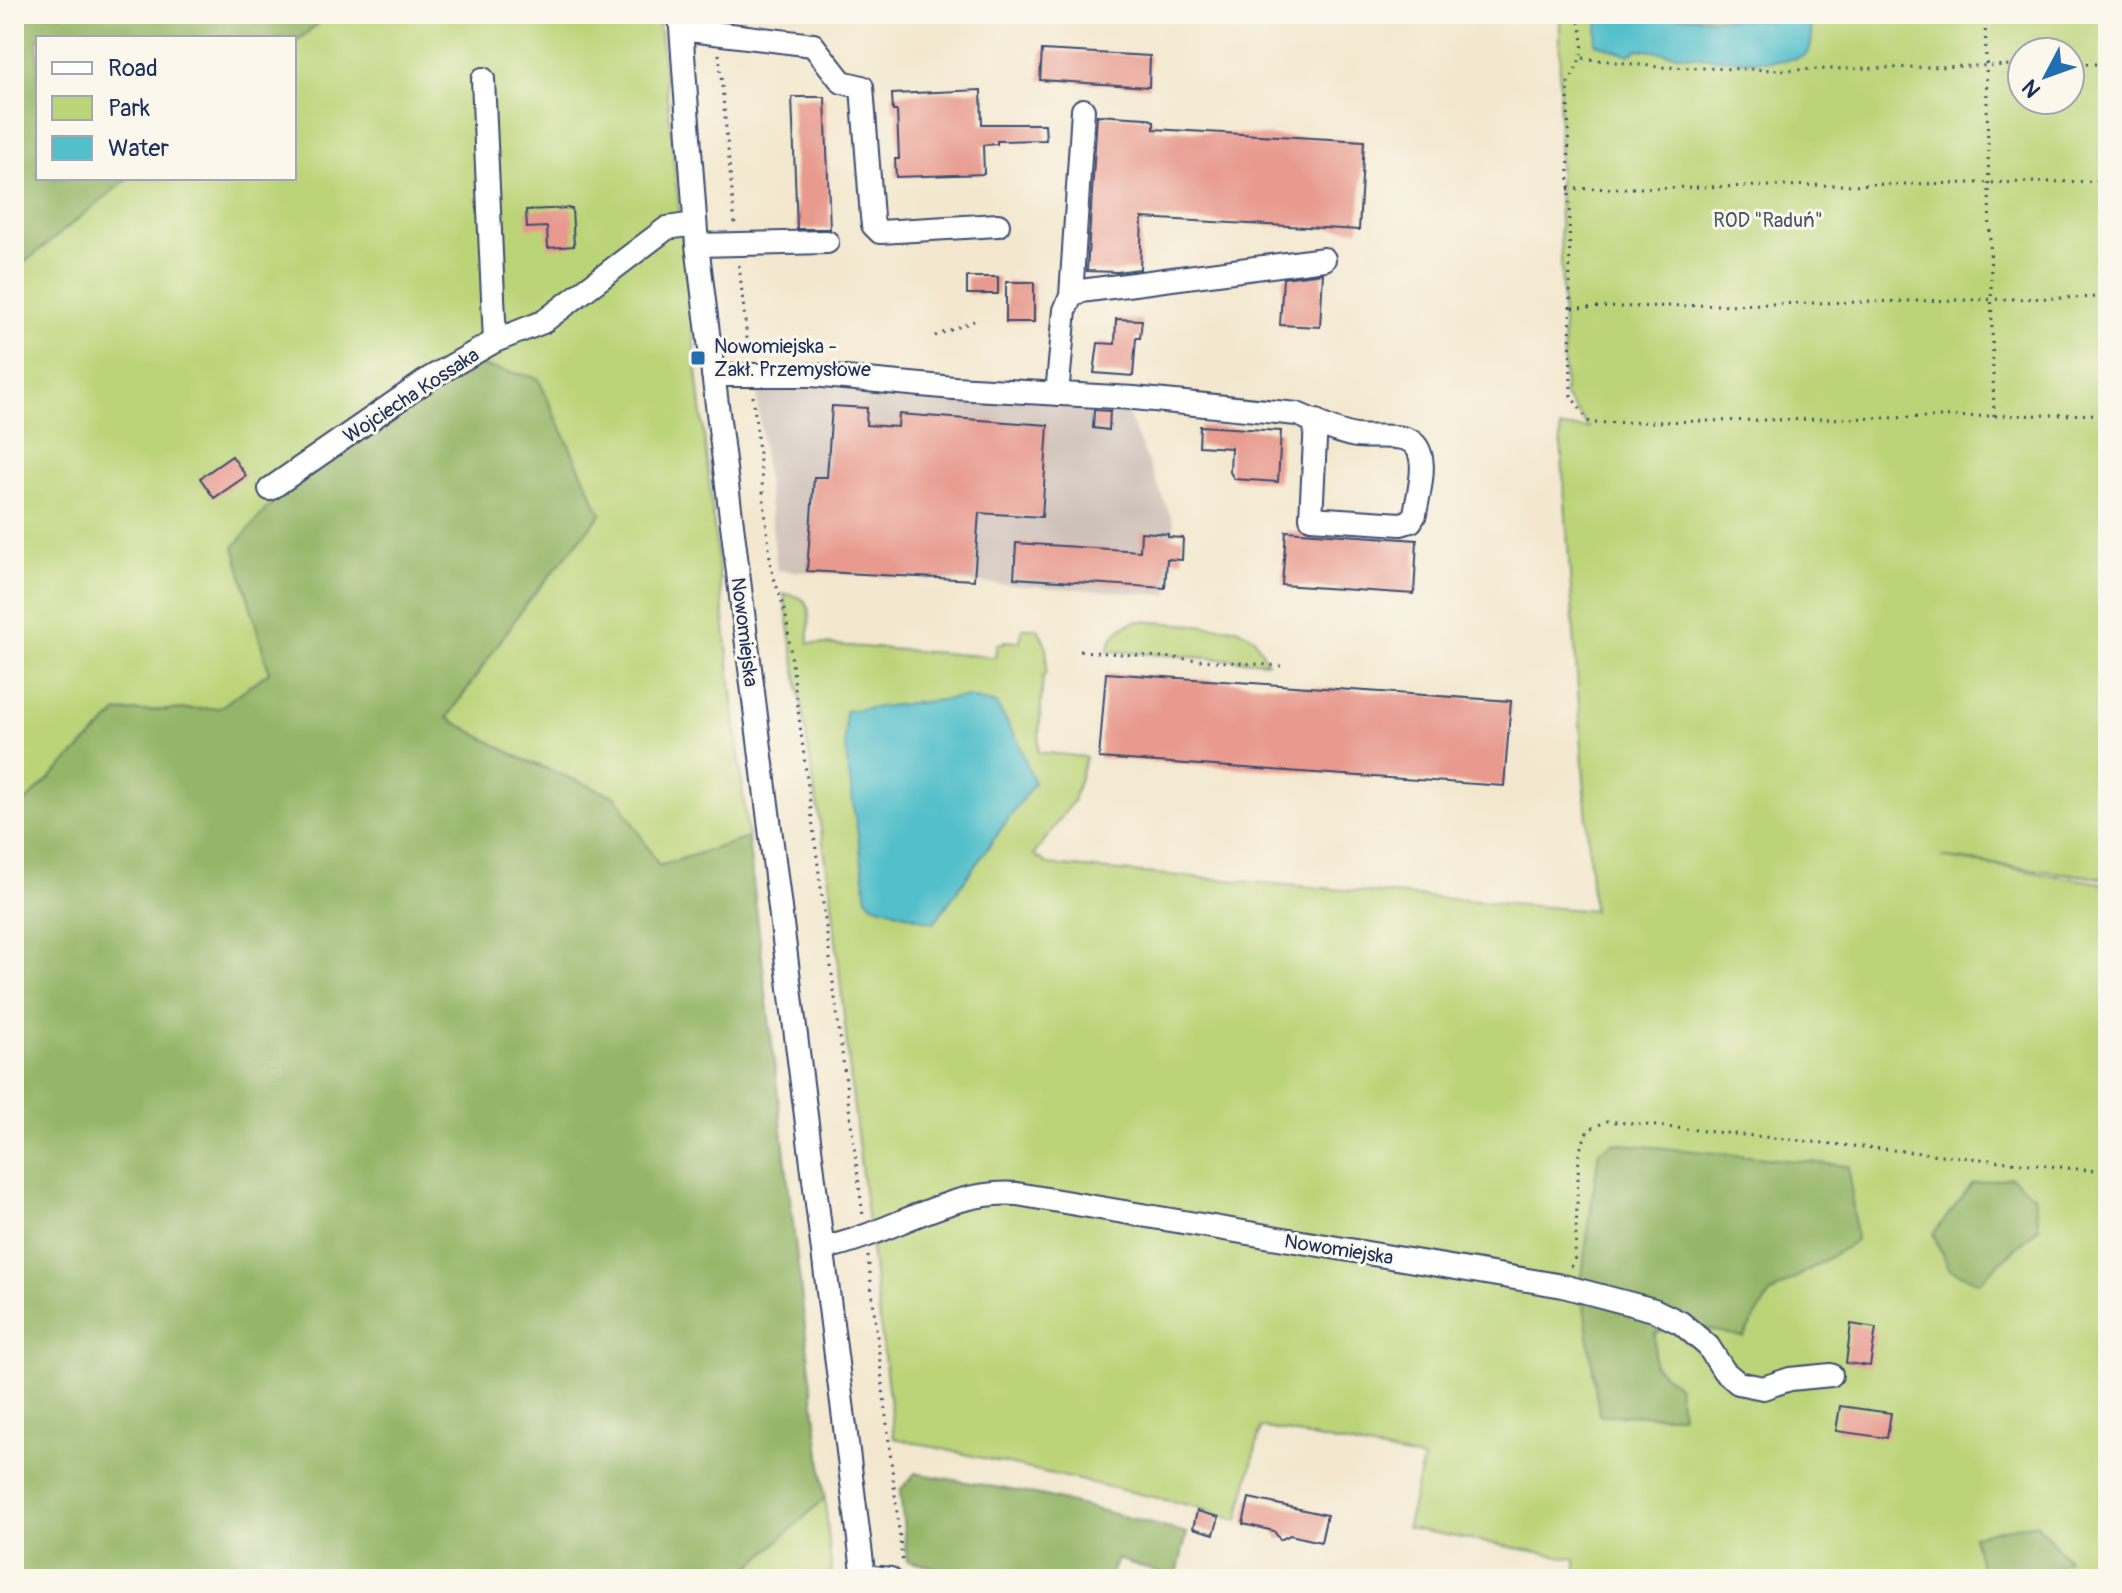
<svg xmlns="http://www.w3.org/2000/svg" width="2122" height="1593" font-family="Pangolin,sans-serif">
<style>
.industrial{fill:#cec1b9}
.green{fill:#bcd478;stroke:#6c826b;stroke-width:2;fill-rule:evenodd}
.forest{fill:#95b668;stroke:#587263;stroke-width:2}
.water{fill:#52bfcb;stroke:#367794;stroke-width:2}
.building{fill:#e89a8e}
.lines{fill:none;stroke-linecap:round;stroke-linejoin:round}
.minor-casing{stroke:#3b4b6f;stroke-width:26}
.path{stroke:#3b4b6f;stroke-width:3;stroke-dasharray:2 6;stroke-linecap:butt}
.minor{stroke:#fff;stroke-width:22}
.poi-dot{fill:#1f6fb2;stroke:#fbf7ec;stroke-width:3}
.labels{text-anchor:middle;stroke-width:6;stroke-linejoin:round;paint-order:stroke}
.park-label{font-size:20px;fill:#435864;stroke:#fbf7ec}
.poi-label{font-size:20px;fill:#1b2f5e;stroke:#fbf7ec;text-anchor:start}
.street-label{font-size:20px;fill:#1b2f5e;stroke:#fbf7ec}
</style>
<rect width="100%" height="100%" fill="#fbf7ec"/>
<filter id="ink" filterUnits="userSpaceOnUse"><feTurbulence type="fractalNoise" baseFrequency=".0125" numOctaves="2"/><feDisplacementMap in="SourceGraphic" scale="16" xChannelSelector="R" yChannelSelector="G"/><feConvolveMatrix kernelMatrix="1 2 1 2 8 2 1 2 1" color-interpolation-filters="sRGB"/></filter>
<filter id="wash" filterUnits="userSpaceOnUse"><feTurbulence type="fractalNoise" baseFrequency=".006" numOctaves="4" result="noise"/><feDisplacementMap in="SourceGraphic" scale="32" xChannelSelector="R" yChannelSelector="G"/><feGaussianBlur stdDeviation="1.8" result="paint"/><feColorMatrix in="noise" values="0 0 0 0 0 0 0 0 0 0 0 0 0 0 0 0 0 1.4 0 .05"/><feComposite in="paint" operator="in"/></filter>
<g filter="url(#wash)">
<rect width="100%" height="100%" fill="#f3e8cf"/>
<path class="industrial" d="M755 380 1124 405 1174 524 1168 595 777 570Z"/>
<path class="green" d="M330 14H658L748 838 659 866 617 797 520 758 447 719 525 605 601 514 235 547 269 672 220 708 118 712 14 813V271L128 178H294V43Z
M1560 14H2108V879L1941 857 2108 884V1579H1576V1559L1407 1528 1423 1459 1261 1427 1238 1521 1197 1507 894 1438 852 1092 831 893 784 594C819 597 807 616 809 643L995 657 997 644H1004V641L1020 642 1022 628H1037C1049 643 1047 657 1046 675H1043L1038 752 1086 757 1073 801 1034 855 1049 865 1593 911 1560 428H1589L1565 397 1559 189ZM2022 52H2070V100H2022Z
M1138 621 1237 628 1254 638 1268 662 1108 651C1111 634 1121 625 1138 621Z
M825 1498 832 1579H737Z"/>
<path class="forest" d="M14 14H330L294 43V38H38V178H128L14 271Z
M470 364 538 378 601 514 525 605 447 718 520 758 617 797 659 866 748 838 825 1498 737 1579H14V813L118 712 219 708 269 672 234 547 302 467Z
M1613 1143 1849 1166 1856 1241 1770 1294 1743 1337 1681 1323 1655 1334 1654 1365 1678 1387 1681 1416 1599 1415 1581 1283 1599 1151Z
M2010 1177 2034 1195 2039 1227 1979 1282 1949 1269 1933 1234 1973 1184Z
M915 1473 1045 1496 1187 1533 1176 1578 1117 1559 1109 1579H987L907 1561 900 1490Z
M2036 1523 2068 1560 2034 1579 1982 1576 1973 1535Z"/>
<path class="water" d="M1604 14 1810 22C1811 32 1814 45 1807 53 1789 71 1665 53 1638 49L1629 55 1595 43 1598 24Z
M966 697 996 704 1018 741 1034 783 934 923 872 904 867 898 845 747V711Z"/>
<g id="blocks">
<path class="building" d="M1042 50 1150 56 1149 87 1040 80Z
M981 90 982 124H1045L1046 140 997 141V144L983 145 984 174 896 177 895 159H899L897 111H893L892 94Z
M792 97H825L830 229H797Z
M1097 115 1146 118 1154 121V129L1364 141 1359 230 1142 218 1140 269 1117 272 1087 271Z
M572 208 574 246 548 248 547 227 527 228 526 210Z
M1323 273 1320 327 1280 325 1283 278Z
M967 277H998V294H967Z
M1006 282H1034V322H1006Z
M1116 319 1142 320 1140 338H1136L1133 376 1094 373 1098 343 1115 344Z
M832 406 867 408 866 425 898 427 899 414 1048 425 1042 517 979 513 974 580 807 571 814 477H827Z
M1094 410 1110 411 1109 430 1093 428Z
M1200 426 1281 431 1278 482 1234 479 1230 472 1231 448 1199 446Z
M232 456 246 476 214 498 200 478Z
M1286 531 1417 540 1414 594 1282 585Z
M1141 532 1168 534V537L1183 538 1182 560 1167 559 1165 588 1014 578 1016 543 1140 551Z
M1106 673 1511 701 1504 786 1099 758Z
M1851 1324 1876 1328 1870 1366 1846 1363Z
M1840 1406 1891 1413 1887 1438 1836 1431Z
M1249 1498 1327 1515 1321 1542 1290 1535 1280 1540 1274 1531 1243 1524Z
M1197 1511 1219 1517 1214 1534 1193 1528Z"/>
</g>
</g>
<g filter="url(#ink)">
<use href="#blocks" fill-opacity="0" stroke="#3b4b6f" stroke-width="2"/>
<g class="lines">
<defs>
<path id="minor" d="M680 14 697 245 864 1579
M681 29 813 45 842 82 862 87 872 217 873 225 880 232 998 225
M697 245 827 242
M1071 296 1083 110
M495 341 543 322 667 228 695 224
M713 375H812L954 388 1134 398 1297 414C1315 421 1336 433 1356 436 1371 438 1391 434 1406 439 1433 448 1418 494 1415 514L1411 521 1401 524 1311 518 1316 421
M1057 394 1065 310 1071 296 1081 291 1324 259
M270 489 430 378 495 341 483 79
M824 1248C889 1235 952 1188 1017 1194L1563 1286 1654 1310 1681 1323 1708 1346 1724 1371 1738 1383 1763 1388 1790 1379 1831 1375
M864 1576 890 1579"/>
</defs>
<use href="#minor" class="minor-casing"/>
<path class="path" d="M1576 14C1588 44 1583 57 1568 84L1571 396 1590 423 2108 414
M1985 14 1994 417
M719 54 735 225
M1583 58 1658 67 1784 70 2022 65
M2070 64H2108
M1568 189 2108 181
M739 265 749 357
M1572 308 2108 297
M935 336 974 321
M753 396 771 568 786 616 863 1216
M1080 651 1281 666
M868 1256 903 1566
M1571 1267 1575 1257 1579 1152 1588 1130 1607 1121 2108 1172"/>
<use href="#minor" class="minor"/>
</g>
</g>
<rect class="poi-dot" x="690" y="350" width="16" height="16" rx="4"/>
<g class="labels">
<g class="park-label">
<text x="1768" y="227">ROD "Raduń"</text>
</g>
<g class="poi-label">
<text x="714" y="353">Nowomiejska -<tspan x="714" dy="23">Zakł. Przemysłowe</tspan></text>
</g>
<g class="street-label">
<text transform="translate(411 395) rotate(-33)" y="7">Wojciecha Kossaka</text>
<text transform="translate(745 632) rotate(83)" y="7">Nowomiejska</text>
<text transform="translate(1339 1249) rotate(9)" y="7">Nowomiejska</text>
</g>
</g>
<rect width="2122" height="1593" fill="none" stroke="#fbf7ec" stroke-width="48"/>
<rect x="36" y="36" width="260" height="144" fill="#fbf7ec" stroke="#a1a7b3" stroke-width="2"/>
<rect x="52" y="62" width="40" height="12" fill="#ffffff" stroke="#a1a7b3" stroke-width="2"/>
<text x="108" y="76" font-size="24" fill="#1b2f5e">Road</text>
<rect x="52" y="96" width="40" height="24" fill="#bcd478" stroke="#a1a7b3" stroke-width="2"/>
<text x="108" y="116" font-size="24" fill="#1b2f5e">Park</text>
<rect x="52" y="136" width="40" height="24" fill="#52bfcb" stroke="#a1a7b3" stroke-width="2"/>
<text x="108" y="156" font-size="24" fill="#1b2f5e">Water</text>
<g transform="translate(2046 76) rotate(229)"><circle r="38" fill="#fbf7ec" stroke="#a1a7b3" stroke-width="2"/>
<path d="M0-6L14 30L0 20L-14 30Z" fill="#1f6fb2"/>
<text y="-12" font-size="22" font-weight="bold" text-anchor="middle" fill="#1b2f5e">N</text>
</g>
</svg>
